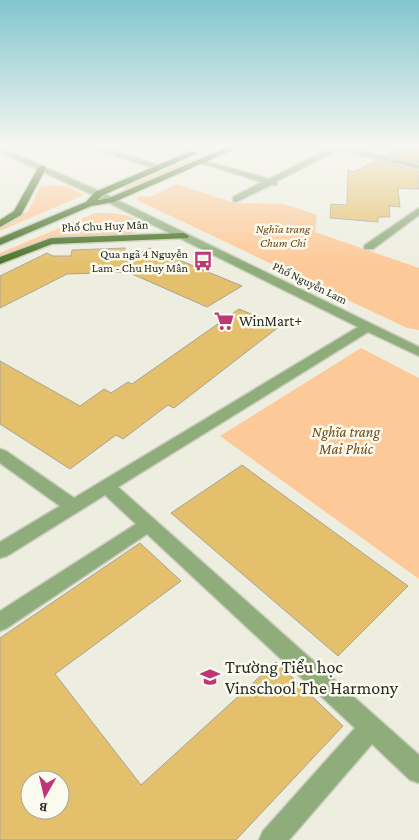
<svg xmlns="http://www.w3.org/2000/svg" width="419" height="840" font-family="'Crimson Pro',serif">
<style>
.green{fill:#fdc998}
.building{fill:#e4c06c;stroke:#a8a296;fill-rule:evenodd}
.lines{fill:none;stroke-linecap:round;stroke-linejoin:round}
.minor-casing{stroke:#cacbbe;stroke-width:3}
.major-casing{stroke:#cacbbe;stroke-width:3}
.minor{fill:#8fad7b;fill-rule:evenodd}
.major{fill:#497225;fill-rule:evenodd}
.labels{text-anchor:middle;stroke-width:5;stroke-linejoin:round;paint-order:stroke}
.far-street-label{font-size:12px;fill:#282924;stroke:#fafbee}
.far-park-label{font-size:12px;font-style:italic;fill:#734818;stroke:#fafbee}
.far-poi-label{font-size:12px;fill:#282924;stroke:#fafbee;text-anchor:end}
.poi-label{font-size:15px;fill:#282924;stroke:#fafbee;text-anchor:start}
.park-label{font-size:15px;font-style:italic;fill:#734818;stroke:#fafbee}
.near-poi-label{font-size:18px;fill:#282924;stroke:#fafbee;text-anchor:start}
</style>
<rect width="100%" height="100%" fill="#edeee0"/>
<path class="green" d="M219 147H226L127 189 123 188Z
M177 184 235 203 284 204 317 215 315 232 419 268V330L407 328 137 200 139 196 150 197Z
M51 185 67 186 84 195 0 231V227L13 221 28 211 40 187Z
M95 213C109 213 135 212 142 227L139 231 130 234 49 238 0 258V253Z
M361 348 419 378V579L220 436Z"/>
<path class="building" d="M399 147H419V163L386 155Z
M375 161 419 171V189L398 188 400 207 389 206 390 217H378V222L330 218 331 204 347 205 348 170 355 172Z
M125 248 124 261 150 248 242 286 207 307 123 270V272L67 274 0 308V276L47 253 53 256H71L72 250Z
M239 309 280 326 174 408 168 405 123 439 116 435 70 469 0 424V361L80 406 104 389 111 393 128 382 132 384Z
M242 465 408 586 338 656 171 513Z
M140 543 181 581 55 674 141 785 276 662 343 726 236 840H0V638ZM30 780H60V810H30Z"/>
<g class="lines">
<defs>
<path id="minor" d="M0 147 101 192 419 347V356L368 332 118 487 419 755V783L410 780 372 744 289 840H259L263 831 355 728 147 534 7 628 0 631V611L136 524 105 495 7 556 0 558V542L60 506 0 463V449L6 451 74 498 358 327 95 196 0 152Z
M89 147H101L164 167 157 169Z
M201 147H211L212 148 208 150Z
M332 147H347L419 165V169L339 150 277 181V185H271L236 202 233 201V197L262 182 197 162 201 160 269 179Z
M419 208V215L373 249H365L364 247 365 245Z"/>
<path id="major" d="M228 147H239L114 202 91 206 0 245V238L86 202 95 192 191 151 198 153 101 196 98 200 109 198Z
M42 165 46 168 21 215 0 227V220L14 211 38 168Z
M184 233 189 236 188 238 52 244 0 264V257L51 238Z"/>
</defs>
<use href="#minor" class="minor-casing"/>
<use href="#major" class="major-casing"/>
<use href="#minor" class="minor"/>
<use href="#major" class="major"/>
</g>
<linearGradient id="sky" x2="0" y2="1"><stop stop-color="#82c5cf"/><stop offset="0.55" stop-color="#f7f7f1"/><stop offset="1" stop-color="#f7f7f1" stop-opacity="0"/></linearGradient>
<rect width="419" height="265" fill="url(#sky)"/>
<defs>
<symbol id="bus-bare" viewBox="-9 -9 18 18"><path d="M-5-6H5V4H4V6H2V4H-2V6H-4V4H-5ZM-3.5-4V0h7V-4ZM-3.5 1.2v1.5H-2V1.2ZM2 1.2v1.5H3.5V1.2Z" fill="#bd3676" stroke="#fafbee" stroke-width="2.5" paint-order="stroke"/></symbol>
<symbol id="supermarket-bare" viewBox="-9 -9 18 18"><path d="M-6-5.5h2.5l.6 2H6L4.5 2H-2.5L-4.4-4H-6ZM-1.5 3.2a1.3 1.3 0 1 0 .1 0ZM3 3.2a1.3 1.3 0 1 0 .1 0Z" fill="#bd3676" stroke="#fafbee" stroke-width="2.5" paint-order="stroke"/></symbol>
<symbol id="school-bare" viewBox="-9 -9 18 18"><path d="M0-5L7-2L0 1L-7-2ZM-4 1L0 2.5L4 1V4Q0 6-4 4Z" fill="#bd3676" stroke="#fafbee" stroke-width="2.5" paint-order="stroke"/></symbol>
</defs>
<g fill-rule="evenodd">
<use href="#bus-bare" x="189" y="247" width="28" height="28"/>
<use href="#supermarket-bare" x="210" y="307" width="28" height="28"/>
<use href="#school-bare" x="196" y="663" width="28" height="28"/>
</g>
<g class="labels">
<g class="far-street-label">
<text transform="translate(105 226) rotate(-2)" y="4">Phố Chu Huy Mân</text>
<text transform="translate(310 283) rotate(26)" y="4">Phố Nguyễn Lam</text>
</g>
<g class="far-park-label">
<text x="283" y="233">Nghĩa trang<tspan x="283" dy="14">Chum Chi</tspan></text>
</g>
<g class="far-poi-label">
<text x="188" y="258">Qua ngã 4 Nguyễn<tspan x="188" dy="14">Lam - Chu Huy Mân</tspan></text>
</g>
<g class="poi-label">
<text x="239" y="326">WinMart+</text>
</g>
<g class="park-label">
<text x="346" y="437">Nghĩa trang<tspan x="346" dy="17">Mai Phúc</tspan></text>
</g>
<g class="near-poi-label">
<text x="225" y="673">Trường Tiểu học<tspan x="225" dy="21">Vinschool The Harmony</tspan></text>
</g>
</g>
<g transform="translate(45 795) rotate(188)"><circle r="24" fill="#fafbee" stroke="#a6a79d"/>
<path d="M0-4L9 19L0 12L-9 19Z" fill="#bd3676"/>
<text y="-8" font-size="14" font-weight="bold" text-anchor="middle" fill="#282924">B</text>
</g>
</svg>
